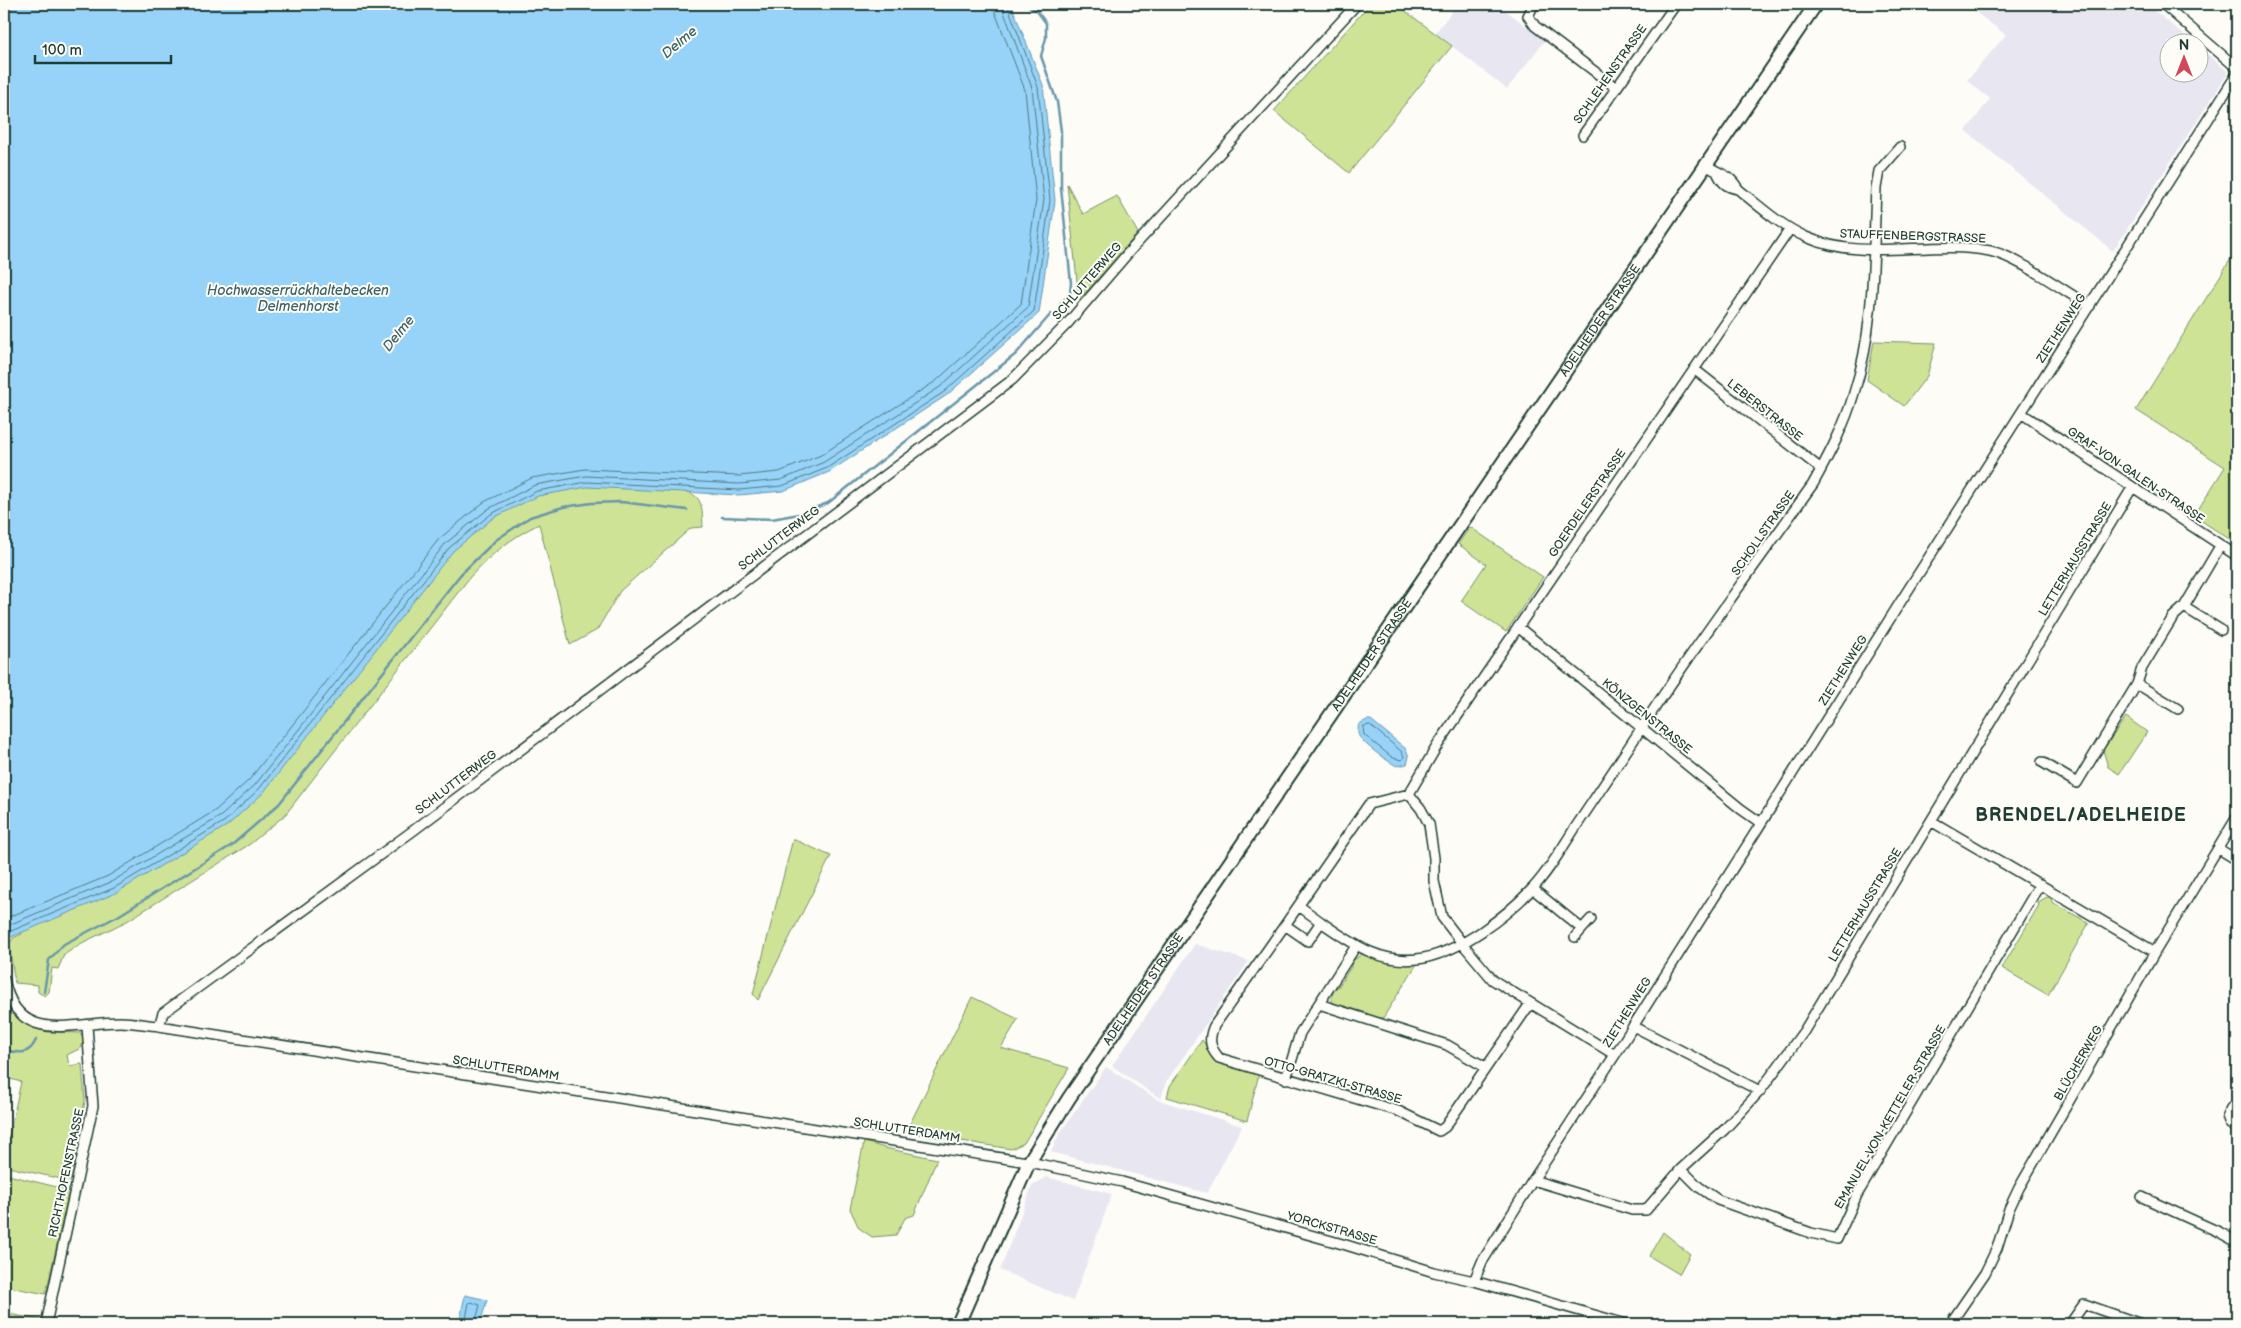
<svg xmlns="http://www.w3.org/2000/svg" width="2241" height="1328" font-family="'Balsamiq Sans',sans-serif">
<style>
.built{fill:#e8e6f1}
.green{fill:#cfe397;stroke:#779066}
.water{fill:#97d3f8;stroke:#6797aa}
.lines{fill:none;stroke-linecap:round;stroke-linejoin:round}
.shore{stroke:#4f7982;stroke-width:1}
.stream{stroke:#6797aa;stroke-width:2.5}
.street-casing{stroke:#1f3d34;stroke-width:12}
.secondary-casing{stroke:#1f3d34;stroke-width:16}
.street{stroke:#fdfcf7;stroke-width:9}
.secondary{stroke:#fdfcf7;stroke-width:12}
.labels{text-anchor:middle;stroke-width:4;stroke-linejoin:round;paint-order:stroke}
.street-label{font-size:12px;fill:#1f3d34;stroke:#fdfcf7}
.water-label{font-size:14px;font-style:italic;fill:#3d6265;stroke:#fdfcf7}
.district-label{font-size:18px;font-weight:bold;letter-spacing:1px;fill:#1f3d34;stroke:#fdfcf7}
</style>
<rect width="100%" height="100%" fill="#fdfcf7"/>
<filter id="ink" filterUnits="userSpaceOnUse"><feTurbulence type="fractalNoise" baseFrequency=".02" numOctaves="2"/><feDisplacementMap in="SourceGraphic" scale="10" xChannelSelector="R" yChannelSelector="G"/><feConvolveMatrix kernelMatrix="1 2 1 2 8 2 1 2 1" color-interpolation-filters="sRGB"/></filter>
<g filter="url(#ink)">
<path class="built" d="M1458 4H1497L1545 40 1507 89 1435 33Z
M1965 4H2146L2193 42H2168V72H2198L2199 47 2227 71 2228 73 2113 251 1966 131 1990 99 1967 80 2006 35Z
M1195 944 1249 961 1166 1082 1161 1099 1112 1066Z
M1106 1067 1158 1100 1242 1126 1207 1193 1051 1152 1060 1133Z
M1046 1177 1112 1194 1073 1301 1000 1270 1032 1186Z"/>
<path class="green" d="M1370 4H1396L1452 46 1349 173 1274 111Z
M1067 184 1083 214 1117 196 1138 233 1079 300Z
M2237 249V544L2194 516 2225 467 2136 410Z
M1874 341 1936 343 1927 376 1904 406 1867 380Z
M690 480 691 494C704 498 702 515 703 527L691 528 620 591 597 630 570 645 539 524C512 537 490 555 470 577L285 815 250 844 127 921 80 944 64 955 58 969 52 968 49 992 45 996 38 992V985L15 983 9 945 13 938 22 934 4 910V825L326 491Z
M1470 527 1543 577 1506 632 1461 601 1486 564 1458 544Z
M2126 717 2147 732 2119 774 2108 767 2103 750Z
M793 839 831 856 758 1000 753 994Z
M2047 897 2051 898 2052 902 2089 923 2048 995 2002 968 2039 905 2038 902Z
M1362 954C1370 954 1380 955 1384 961L1397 963 1420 959 1383 1018 1369 1017 1367 1013 1344 1006 1340 1008 1331 1001 1334 988 1338 987 1351 967V962Z
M972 997 1018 1019 1001 1048 1069 1068 1024 1143 1011 1149 906 1132Z
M4 1001 9 1015 14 1014 35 1028 48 1032 81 1033 84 1041 81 1048 67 1055 69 1066 82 1064 85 1101 70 1181 4 1166V1158L21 1082 4 1077Z
M1202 1040 1217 1061 1259 1074 1247 1121 1167 1097 1170 1086Z
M864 1142 885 1148 937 1159 914 1215 905 1218 896 1235 872 1237 859 1228 850 1209Z
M4 1174 69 1190 46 1294 4 1286Z
M1663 1232 1690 1254 1679 1274 1649 1256Z
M4 1313 40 1320 39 1324H4Z"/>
<path class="water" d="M4 4H1011L1043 85 1055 201 1039 313 947 395 829 472 783 491 739 495 587 487 538 496 493 518 453 551 263 793 228 825 116 893 4 940Z
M1367 720H1371L1406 749 1409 757 1407 764 1397 766C1388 762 1363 744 1359 736 1357 732 1358 728 1359 724Z
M465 1295 487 1300 480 1324H459Z"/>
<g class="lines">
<path class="shore" d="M1370 725 1402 752 1404 757 1402 760 1393 758 1364 735 1363 727Z
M4 919 108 876 216 810 249 780 439 539 484 502 532 478 585 469 739 476 779 472 821 455 936 381 1021 304 1036 200 1025 90 995 12 993 4
M4 927 111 882 221 816 255 785 445 544 488 509 535 485 586 476 739 484 781 480 824 462 940 387 1028 307 1044 200 1032 88 1001 4
M4 934 114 888 225 821 259 789 449 548 491 514 537 491 587 482 739 490 782 486 827 468 944 392 1034 311 1050 200 1038 87 1007 4
M465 1324 469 1303 471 1302 480 1305 475 1324"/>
<path class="stream" d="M1025 4 1036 10 1046 23V38L1041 56 1057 102 1061 131V188L1071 283 1070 293 1060 304
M722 517 772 519 799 514 828 503 1016 354 1051 314
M44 992 49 960 64 944 118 916 232 845 279 804 460 575 496 540 530 517 563 507 592 503 621 502 687 510
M4 1050C19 1053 29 1056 36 1040"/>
<defs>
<path id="street" d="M1534 4 1528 16 1535 26 1615 87
M2163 4 2237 68
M1583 135 1676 4
M1706 165C1720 175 1729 173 1738 189 1759 206 1781 226 1806 237 1864 263 1930 239 1990 251 2018 257 2064 291 2090 306
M1717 172C1722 183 1726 187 1738 189
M1694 369 1821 469
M2021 413 2237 556
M2184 607 2221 630
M1518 627 1741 809 1761 823
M2137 684 2178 709
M2042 762 2077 783 2137 684 2142 668 2173 617 2184 607 2220 546
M1409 794 1437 746 1790 229
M1931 821 2155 952
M2219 849 2237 860
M1533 889 1582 929 1575 937
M1299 906 1321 922 1308 941 1285 925 1369 804 1409 794 1421 809 1429 824 1434 858V881L1442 917 1462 943 1493 980 1615 1055
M1321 922C1353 944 1382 966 1424 958 1462 950 1505 917 1531 890 1548 873 1562 848 1575 828 1599 792 1624 755 1648 718 1700 639 1758 561 1813 484 1829 455 1845 425 1854 393 1875 328 1873 256 1876 188L1879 171 1900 147
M1285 925 1214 1026C1208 1039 1210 1048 1219 1058L1398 1111 1439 1131 1445 1127 1530 1004
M1582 929 1591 919
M4 979C17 1047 73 1022 120 1022 133 1022 146 1025 159 1026L1034 1163 1122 1182 1346 1245 1434 1272 1474 1281 1626 1324
M1319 1004 1447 1045 1485 1067
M159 1026 163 1013 414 830 1012 380 1067 324 1129 252 1357 4
M1633 1026 1760 1091
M1286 1079 1300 1033 1356 946
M2237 1106 2231 1108 2227 1116 2230 1124 2237 1128
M1681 1169 1699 1187 1718 1200 1811 1233 1837 1239 1857 1195 2040 884
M1533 1180 1632 1210H1646L1681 1169 1724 1130 1760 1091 1804 1031 2132 488
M2142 1197 2219 1232 2237 1242
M1474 1281 1482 1262 1533 1180 1615 1055 1903 598 2237 74
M46 1324 93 1106 87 1026
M1950 1324 1985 1273 1997 1248 2009 1209 2019 1188 2155 952 2237 817
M2070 1324 2084 1304 2141 1324"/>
<g id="secondary">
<path id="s1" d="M958 1324 1029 1162 1069 1098 1816 4"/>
</g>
</defs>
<use href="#street" class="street-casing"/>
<use href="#secondary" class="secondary-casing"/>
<use href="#street" class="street"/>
<use href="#secondary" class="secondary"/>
</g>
</g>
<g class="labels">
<g class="street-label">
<text transform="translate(1610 74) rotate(-55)" y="4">SCHLEHENSTRASSE</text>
<text transform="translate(1913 236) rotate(2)" y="4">STAUFFENBERGSTRASSE</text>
<text transform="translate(1087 281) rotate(-49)" y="4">SCHLUTTERWEG</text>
<text dy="4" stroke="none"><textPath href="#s1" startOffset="1194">ADELHEIDER STRASSE</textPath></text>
<text transform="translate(2061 328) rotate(-57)" y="4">ZIETHENWEG</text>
<text transform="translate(1765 410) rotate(38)" y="4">LEBERSTRASSE</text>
<text transform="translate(2136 475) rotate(34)" y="4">GRAF-VON-GALEN-STRASSE</text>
<text transform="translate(1587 503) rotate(-56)" y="4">GOERDELERSTRASSE</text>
<text transform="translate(1763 533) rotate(-55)" y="4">SCHOLLSTRASSE</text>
<text transform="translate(779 538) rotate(-37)" y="4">SCHLUTTERWEG</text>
<text transform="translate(2075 559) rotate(-59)" y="4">LETTERHAUSSTRASSE</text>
<text dy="4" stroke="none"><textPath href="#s1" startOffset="789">ADELHEIDER STRASSE</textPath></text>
<text transform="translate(1843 670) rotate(-58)" y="4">ZIETHENWEG</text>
<text transform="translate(1647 716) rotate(39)" y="4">KÖNZGENSTRASSE</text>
<text transform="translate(456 782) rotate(-37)" y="4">SCHLUTTERWEG</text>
<text transform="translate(1865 905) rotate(-59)" y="4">LETTERHAUSSTRASSE</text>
<text dy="4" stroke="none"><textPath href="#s1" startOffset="384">ADELHEIDER STRASSE</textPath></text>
<text transform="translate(1627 1012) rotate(-58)" y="4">ZIETHENWEG</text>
<text transform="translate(2078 1063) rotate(-60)" y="4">BLÜCHERWEG</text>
<text transform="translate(506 1068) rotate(9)" y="4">SCHLUTTERDAMM</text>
<text transform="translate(1333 1080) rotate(16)" y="4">OTTO-GRATZKI-STRASSE</text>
<text transform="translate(1890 1117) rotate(-60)" y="4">EMANUEL-VON-KETTELER-STRASSE</text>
<text transform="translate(907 1130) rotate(9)" y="4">SCHLUTTERDAMM</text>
<text transform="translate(66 1173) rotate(-78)" y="4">RICHTHOFENSTRASSE</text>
<text transform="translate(1332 1228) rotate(16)" y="4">YORCKSTRASSE</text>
</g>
<g class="water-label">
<text transform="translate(679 42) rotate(-40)" y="5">Delme</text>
<text x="298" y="295">Hochwasserrückhaltebecken<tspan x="298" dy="16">Delmenhorst</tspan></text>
<text transform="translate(398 333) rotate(-51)" y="5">Delme</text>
</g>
<g class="district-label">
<text x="2081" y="821">BRENDEL/ADELHEIDE</text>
</g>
</g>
<rect width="2241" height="1328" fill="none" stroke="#fdfcf7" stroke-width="20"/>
<rect x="10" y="10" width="2221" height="1308" fill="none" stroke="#1f3d34" stroke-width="2" filter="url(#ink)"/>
<g transform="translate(2184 58)"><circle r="24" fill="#fdfcf7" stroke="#a4b0a9"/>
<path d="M0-4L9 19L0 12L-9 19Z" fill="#d1495b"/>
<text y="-8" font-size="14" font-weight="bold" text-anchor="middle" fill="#1f3d34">N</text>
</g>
<path d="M35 55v8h136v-8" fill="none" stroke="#1f3d34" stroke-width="2.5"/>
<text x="42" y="55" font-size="15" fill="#1f3d34" stroke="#fdfcf7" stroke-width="4" paint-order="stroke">100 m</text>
</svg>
